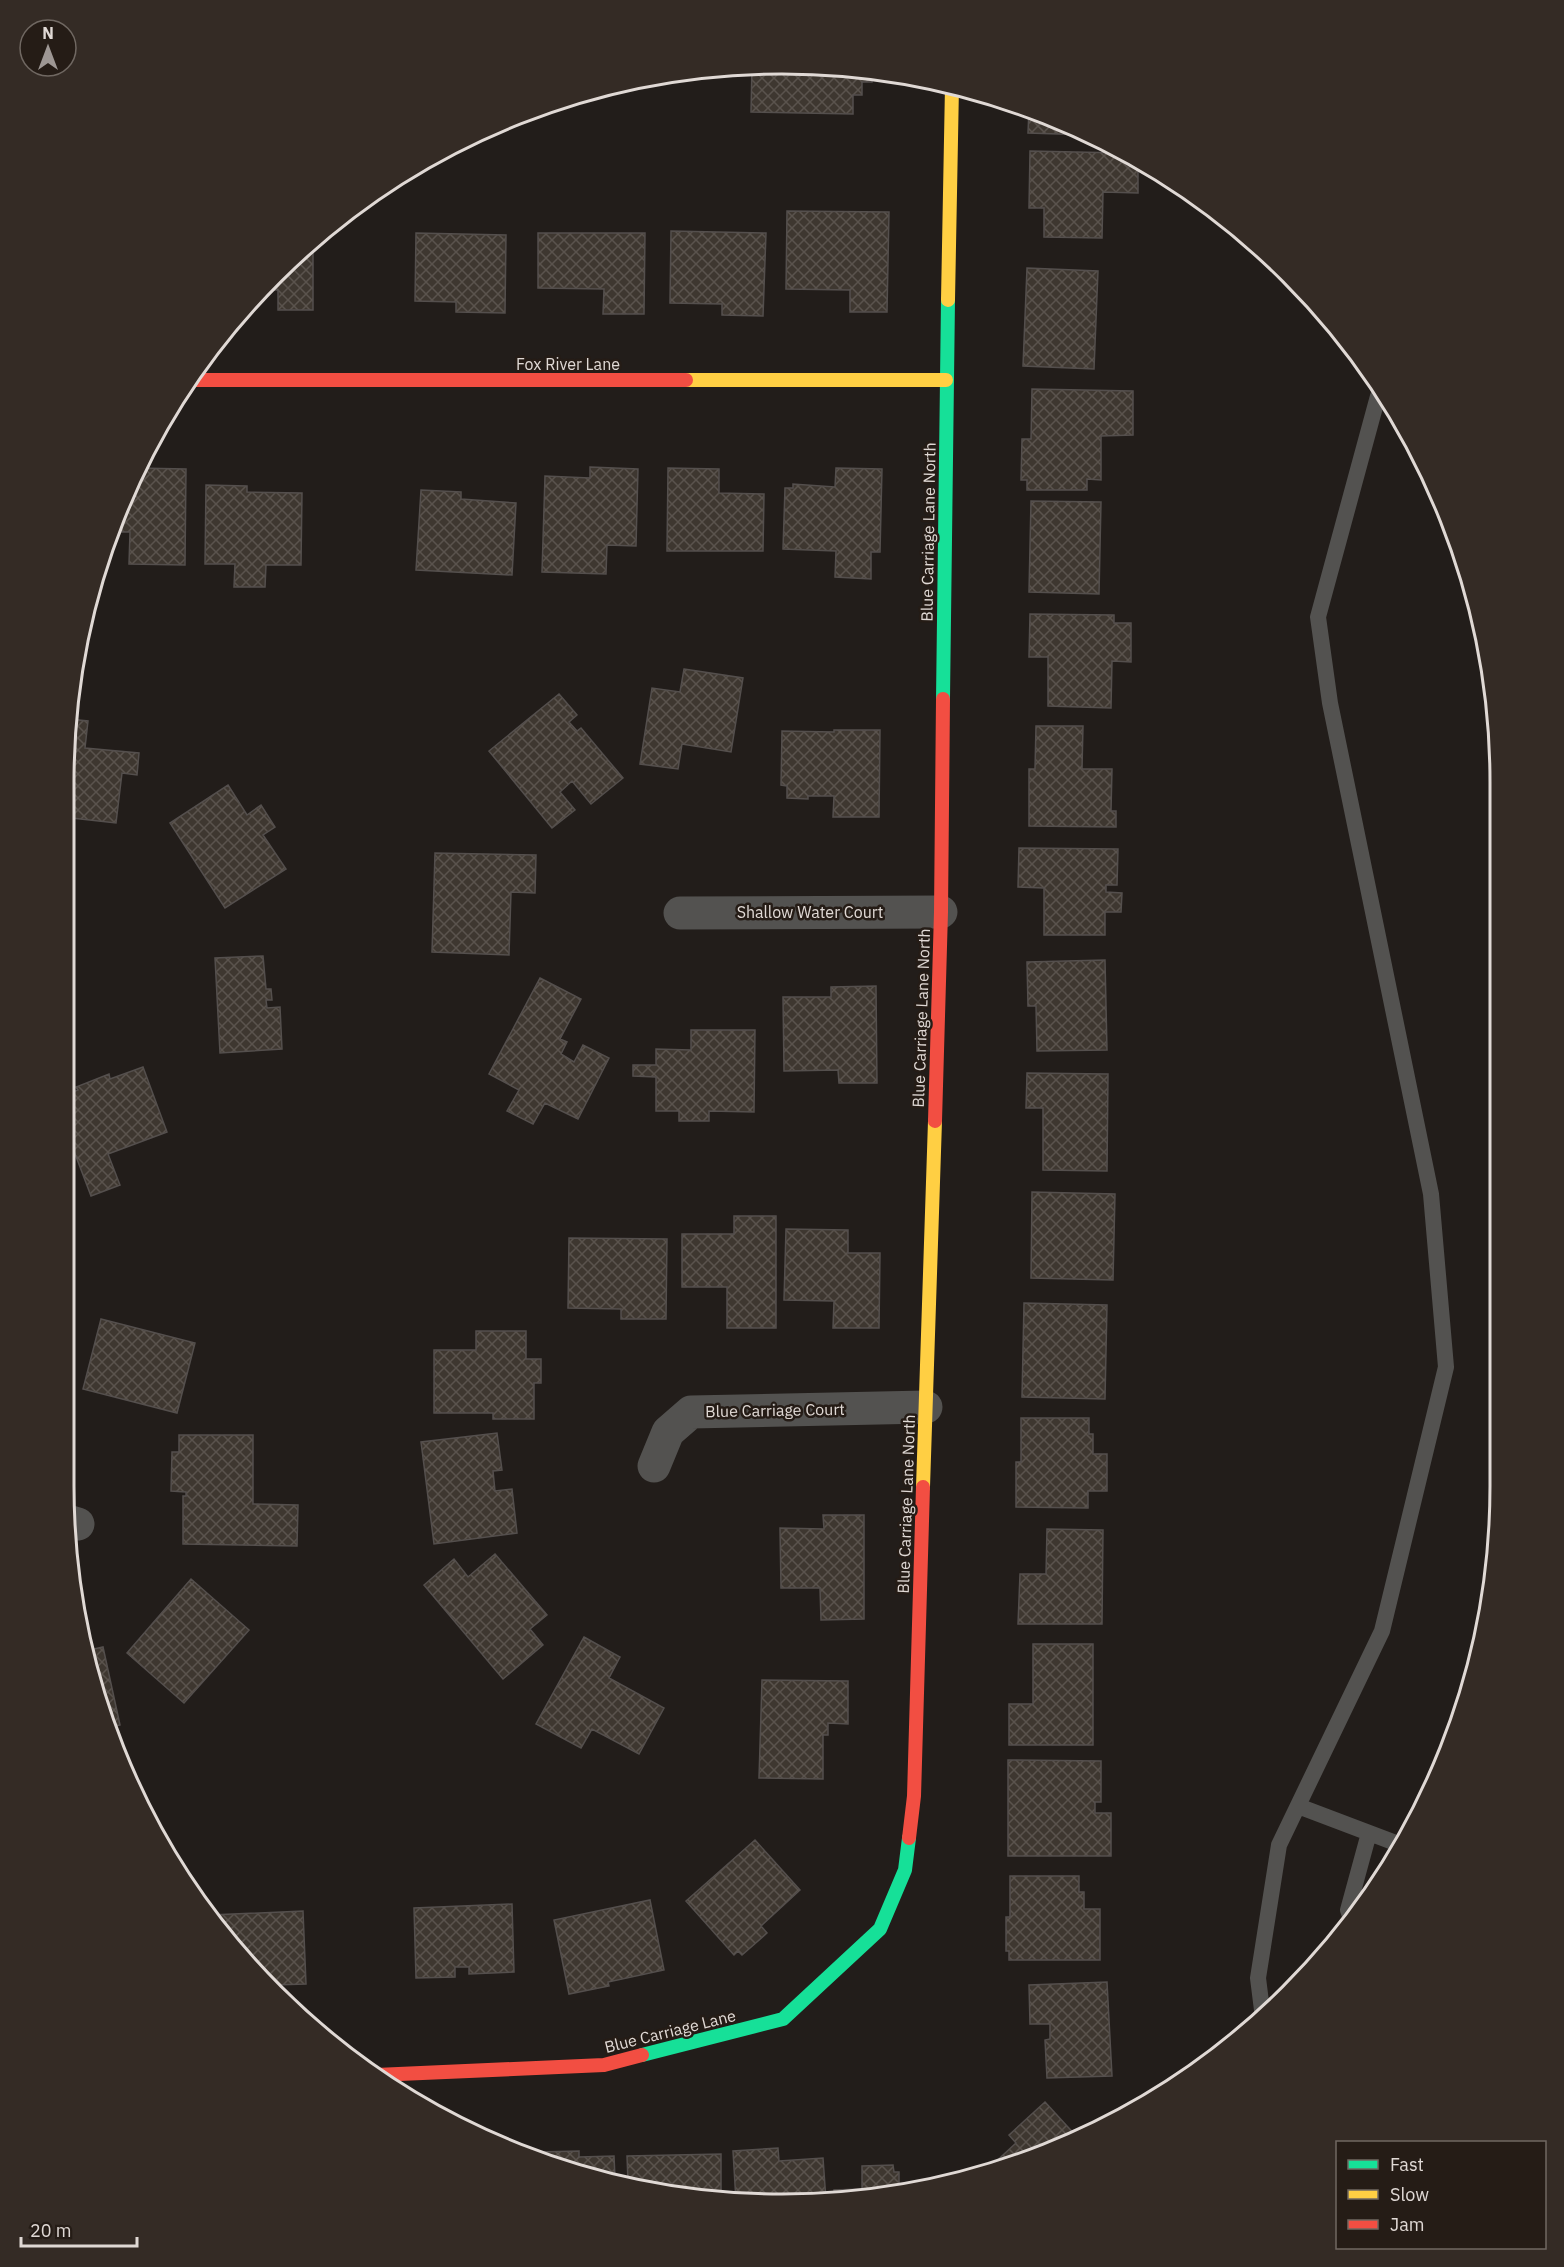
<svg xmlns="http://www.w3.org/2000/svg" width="1564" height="2267" font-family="'IBM Plex Sans',sans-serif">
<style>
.building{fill:url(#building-cross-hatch);stroke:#544f4d;stroke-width:1.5}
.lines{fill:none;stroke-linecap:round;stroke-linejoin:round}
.lane{stroke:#535250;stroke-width:16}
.street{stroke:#535250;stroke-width:33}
.fast{stroke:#16e098;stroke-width:14}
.slow{stroke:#ffcf43;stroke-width:14}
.jam{stroke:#f24e42;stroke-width:14}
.labels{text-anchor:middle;stroke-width:5;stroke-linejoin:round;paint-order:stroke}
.street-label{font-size:16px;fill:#e0d9d5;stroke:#251c16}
.rim{fill:none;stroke:#e0d9d5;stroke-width:3}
</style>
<defs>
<pattern id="building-cross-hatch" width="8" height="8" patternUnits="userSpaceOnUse" patternTransform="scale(1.5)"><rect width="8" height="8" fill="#3e3730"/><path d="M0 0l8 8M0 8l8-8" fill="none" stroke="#5a534d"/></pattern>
</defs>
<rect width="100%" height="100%" fill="#221d1a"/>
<path class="building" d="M782 63 872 72V82H862V95H853V114L751 112 752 66Z
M1029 109 1057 118 1089 135 1028 133Z
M1030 151 1122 153 1138 161V193L1103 192 1102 238 1044 237V208H1029Z
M787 211 889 212 887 312H850V290L786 289Z
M671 231 766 233 763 316 722 315V304L670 303Z
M416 233 506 235 505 313 456 312V302L415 301Z
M538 233H645L644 314H603L604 289 538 288Z
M313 241V310H278V290H261V299H251L274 273Z
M1027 268 1098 271 1094 369 1023 366Z
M1032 389 1133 391V435L1101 436V480L1087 479V490H1027V480H1021L1022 439H1031Z
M590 467 638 469 636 546 607 545 606 574 542 572 545 476 590 478Z
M136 468 186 469 185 565 129 564 130 532H114Z
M668 468 719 469V493L764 494 763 551H667Z
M836 468 882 469 880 552H871V579L835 577 836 551 783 549 785 488H793V484L835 487Z
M206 485 247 486V492L302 493 301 565H266L265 587H234L235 564H205Z
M421 490 461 492V499L516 503 512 575 416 570Z
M1031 501 1101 502 1099 594 1029 592Z
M1030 614 1114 615V623H1131V662L1112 661 1111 708 1048 706V657H1029Z
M684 669 743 678 731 752 682 744 678 769 640 764 652 688 680 692Z
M559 694 577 715 569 722 577 731 581 728 623 778 591 804 572 781 560 792 575 810 552 828 489 751Z
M69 719 88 721 85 748 139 753 137 775 122 773 116 823 63 817V782Z
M1036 726H1083L1082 769H1112L1111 811H1116V827L1029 826V769H1035Z
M834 730H880L879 817H833L834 796H808V799L787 798V786L781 785 782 731 834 732Z
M228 785 247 815 261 805 275 827 263 835 286 869 225 908 170 823Z
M1019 848 1118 849 1117 885H1106V892L1122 893 1121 912H1105V935H1044V888L1018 887Z
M435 853 536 855 535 893 511 892 509 955 432 952Z
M263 956 266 989H271L272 1000H266L267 1008 280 1007 282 1049 220 1053 215 958Z
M1105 960 1107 1050 1037 1051 1036 1006H1028L1027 962Z
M540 978 581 999 560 1039 567 1042 561 1054 574 1062 583 1045 609 1058 578 1119 545 1103 533 1124 507 1111 519 1090 489 1074Z
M876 986 877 1083H839L838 1070 784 1071 783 997H831V987Z
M691 1030H755L754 1112 709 1111V1121H679V1111H656V1077L633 1076V1065H656V1049L691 1050Z
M143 1067 167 1132 108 1154 120 1185 91 1196 63 1122V1096L78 1090 76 1087 109 1074 110 1079Z
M1027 1073 1108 1074 1107 1171 1043 1170V1108H1026Z
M1032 1192 1115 1194 1113 1280 1031 1278Z
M734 1216H776V1328H727V1287H682V1234H734Z
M786 1229 848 1230V1253H880L879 1328H833L834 1301 784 1300Z
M569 1238 667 1239 666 1319H621V1309L568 1308Z
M1024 1303 1107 1305 1105 1399 1022 1397Z
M101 1319 195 1343 177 1413 83 1389Z
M476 1331H526V1359H541V1383H534V1419H493V1413H434V1350H476Z
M1021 1418H1089V1434H1093V1454H1107V1491H1088V1508L1016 1507V1462H1021Z
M497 1433 502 1470 493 1471 495 1491 512 1489 517 1533 434 1544 421 1442Z
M179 1435H253V1504L298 1505 297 1546 183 1544V1496H186V1492L171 1491 172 1452H179Z
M823 1515H864V1619L821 1620 820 1588H781L780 1528 824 1529Z
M1047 1529 1103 1530 1102 1624H1018L1020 1574H1046Z
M495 1554 547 1615 530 1629 543 1645 503 1679 424 1585 454 1559 468 1577Z
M191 1579 249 1630 184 1703 127 1653Z
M584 1637 620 1657 609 1678 664 1708 639 1754 592 1729 581 1748 536 1724Z
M1033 1644H1093V1745H1009V1704H1033Z
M103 1647 120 1725 107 1728 88 1671 85 1651Z
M762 1680 848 1681V1724L828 1723V1735H823V1779L759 1778Z
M1008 1760 1101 1761V1802H1095V1813H1111V1856H1008Z
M755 1840 800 1890 761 1926 767 1933 742 1955 738 1951 734 1955 686 1901Z
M1010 1876H1079V1892H1084V1909H1100V1960H1009V1951H1006V1917H1010Z
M650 1900 664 1970 608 1982 609 1986 569 1994 554 1920Z
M512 1904 514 1972 469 1974V1967H455V1977L416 1978 414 1908Z
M303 1911 306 1984 273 1985 211 1915Z
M1107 1982 1112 2076 1047 2078 1045 2040 1050 2039V2024H1030L1029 1985Z
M1045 2102 1077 2137 990 2167 1016 2143 1009 2135Z
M778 2148 779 2161 823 2158 826 2200 782 2204 736 2201 733 2151Z
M579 2151V2157L614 2156 615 2178 538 2157V2152Z
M721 2154V2200L688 2198 628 2182 627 2156Z
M893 2165 894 2172H899V2185H895V2188L907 2187V2192L834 2199V2190L862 2189V2166Z"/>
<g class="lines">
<path class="lane" d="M1298 1806 1401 1845
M1351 1919 1348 1910 1369 1833
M1263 2018 1258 1978 1279 1845 1382 1631 1446 1367 1431 1194 1330 703 1318 617 1378 396 1383 393"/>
<path class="street" d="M680 913 941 912
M654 1466 668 1432 691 1412 926 1407
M68 1521 78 1524"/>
<path class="fast" d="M943 699 948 300
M642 2055 783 2019 880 1929 905 1870 909 1838"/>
<path class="slow" d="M948 300 952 86
M686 380H946
M923 1487 935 1121"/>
<path class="jam" d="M189 380H686
M935 1121 941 912 943 699
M909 1838 914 1796 923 1487
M376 2075 604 2065 642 2055"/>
</g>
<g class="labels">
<g class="street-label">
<text x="568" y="370">Fox River Lane</text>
<text transform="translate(928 532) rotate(-89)" y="6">Blue Carriage Lane North</text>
<text x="810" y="918">Shallow Water Court</text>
<text transform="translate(921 1018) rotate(-88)" y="6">Blue Carriage Lane North</text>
<text transform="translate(775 1410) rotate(-1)" y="6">Blue Carriage Court</text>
<text transform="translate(906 1504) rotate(-88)" y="6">Blue Carriage Lane North</text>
<text transform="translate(670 2031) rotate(-14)" y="6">Blue Carriage Lane</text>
</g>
</g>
<path d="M0 0H1564V2267H0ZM782 74H782A708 708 0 0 1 1490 782V1486A708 708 0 0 1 782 2194H782A708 708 0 0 1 74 1486V782A708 708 0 0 1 782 74Z" fill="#342b25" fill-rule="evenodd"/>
<path class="rim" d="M782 74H782A708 708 0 0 1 1490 782V1486A708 708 0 0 1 782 2194H782A708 708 0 0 1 74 1486V782A708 708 0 0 1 782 74Z"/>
<rect x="1336" y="2141" width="210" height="108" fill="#251c16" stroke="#706862" stroke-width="1.5"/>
<rect x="1348" y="2160" width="30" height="9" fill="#16e098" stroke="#706862" stroke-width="1.5"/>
<text x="1390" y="2171" font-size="18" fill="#e0d9d5">Fast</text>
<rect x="1348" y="2190" width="30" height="9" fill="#ffcf43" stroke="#706862" stroke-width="1.5"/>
<text x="1390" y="2201" font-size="18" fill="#e0d9d5">Slow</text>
<rect x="1348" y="2220" width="30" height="9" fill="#f24e42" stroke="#706862" stroke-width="1.5"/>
<text x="1390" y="2231" font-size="18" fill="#e0d9d5">Jam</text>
<g transform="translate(48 48)"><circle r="28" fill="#251c16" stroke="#706862" stroke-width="1.5"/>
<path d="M0-4.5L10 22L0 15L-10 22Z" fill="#9e9794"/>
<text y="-9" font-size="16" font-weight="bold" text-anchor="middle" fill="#e0d9d5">N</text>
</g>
<path d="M21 2237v9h116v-9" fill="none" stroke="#e0d9d5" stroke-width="3"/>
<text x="30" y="2237" font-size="18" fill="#e0d9d5" stroke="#251c16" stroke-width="4.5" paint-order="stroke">20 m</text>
</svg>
